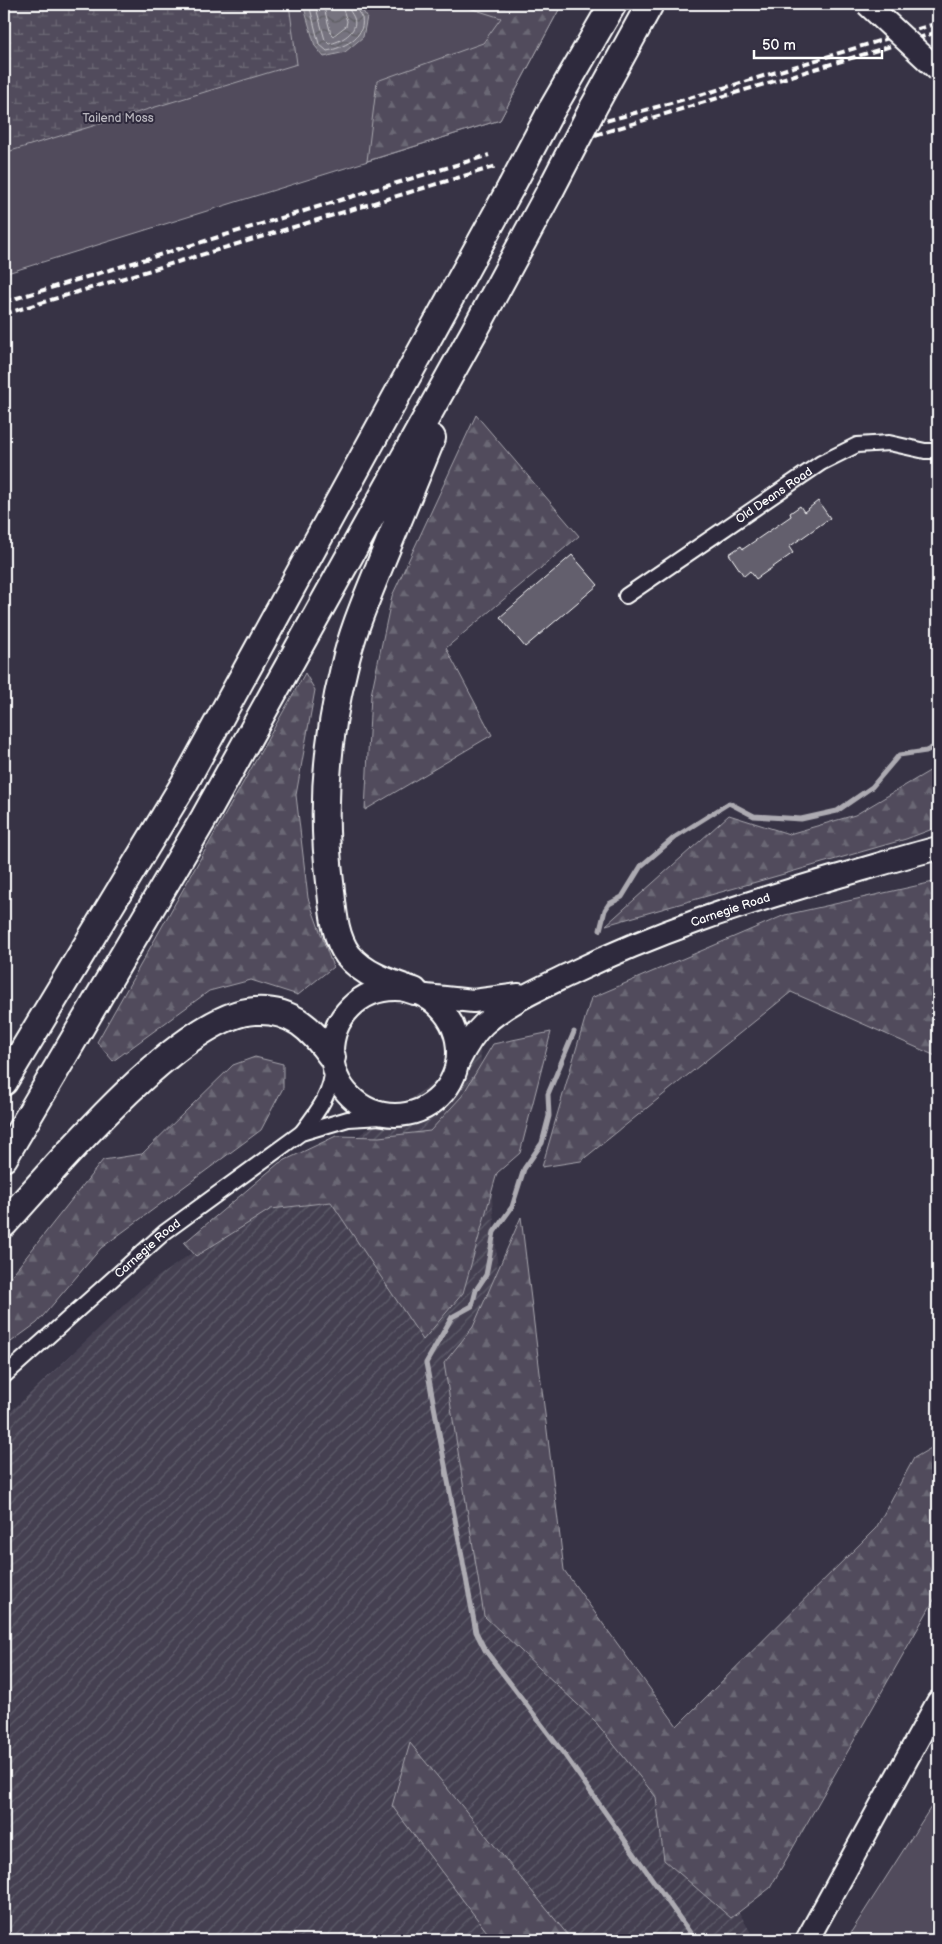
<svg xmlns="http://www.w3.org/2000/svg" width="942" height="1944" font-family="'Balsamiq Sans',sans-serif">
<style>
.industrial{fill:url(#industrial-furrows)}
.green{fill:#514c5c;stroke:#a8a6ae}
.forest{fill:url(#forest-firs);stroke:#a8a6ae}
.wetland{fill:url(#wetland-marsh);stroke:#a8a6ae}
.water{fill:url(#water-waves);stroke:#adabb2}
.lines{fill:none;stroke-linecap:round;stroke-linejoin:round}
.shore{stroke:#c8c7cc;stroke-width:1}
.stream{stroke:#adabb2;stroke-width:5}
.building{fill:#635f6d;stroke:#fff}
.street-casing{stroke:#fff;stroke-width:18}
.primary-casing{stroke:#fff;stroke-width:26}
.highway-casing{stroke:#fff;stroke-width:30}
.street{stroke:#2f2a3d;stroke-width:14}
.primary{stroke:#2f2a3d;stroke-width:22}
.highway{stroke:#2f2a3d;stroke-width:26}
.rail{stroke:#fff;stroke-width:4;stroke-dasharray:8 4;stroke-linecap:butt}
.primary-bridge-casing{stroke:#fff;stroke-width:26;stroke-linecap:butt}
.highway-bridge-casing{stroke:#fff;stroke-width:30;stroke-linecap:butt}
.primary-bridge{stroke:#2f2a3d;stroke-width:22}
.highway-bridge{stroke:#2f2a3d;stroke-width:26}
.labels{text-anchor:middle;stroke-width:4;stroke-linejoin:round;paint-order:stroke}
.park-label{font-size:12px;fill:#b9b7be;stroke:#2f2a3d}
.street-label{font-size:12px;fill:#fff;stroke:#2f2a3d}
</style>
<defs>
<pattern id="industrial-furrows" width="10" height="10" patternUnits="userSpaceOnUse" patternTransform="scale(1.25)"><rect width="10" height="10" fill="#444051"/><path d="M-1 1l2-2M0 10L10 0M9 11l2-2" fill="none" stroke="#605d6b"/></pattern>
<pattern id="forest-firs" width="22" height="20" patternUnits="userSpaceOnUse" patternTransform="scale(1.25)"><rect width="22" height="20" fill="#514c5c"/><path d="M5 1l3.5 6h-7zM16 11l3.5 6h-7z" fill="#6b6774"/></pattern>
<pattern id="wetland-marsh" width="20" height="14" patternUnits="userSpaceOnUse" patternTransform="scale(1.25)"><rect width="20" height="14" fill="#514c5c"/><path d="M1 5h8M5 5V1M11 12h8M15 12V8" fill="none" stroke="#6b6774"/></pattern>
<pattern id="water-waves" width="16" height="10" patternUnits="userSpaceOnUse" patternTransform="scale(1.25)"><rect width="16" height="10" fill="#76737f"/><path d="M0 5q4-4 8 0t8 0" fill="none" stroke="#5f5e63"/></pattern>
</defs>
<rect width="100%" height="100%" fill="#373345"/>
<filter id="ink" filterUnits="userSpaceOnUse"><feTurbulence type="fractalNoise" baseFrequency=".02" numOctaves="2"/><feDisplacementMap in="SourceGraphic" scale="10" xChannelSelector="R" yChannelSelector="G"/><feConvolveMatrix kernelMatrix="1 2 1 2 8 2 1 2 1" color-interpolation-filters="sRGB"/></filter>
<g filter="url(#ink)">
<path class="industrial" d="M480 1050 519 1531 751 1933 747 1940H4V1418L142 1288Z"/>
<path class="green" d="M4 4H562L500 120 4 274Z
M938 1796V1940H846Z"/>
<path class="forest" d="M457 4H562L500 120 367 161 377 81 483 43 501 18Z
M476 415 579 536 446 648 492 735 365 810 371 695 392 596Z
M305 673 315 690 296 795 308 898 333 967 298 995 251 980 209 991 113 1061 97 1042Z
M938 766V827L906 839 606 925 729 815 789 834 855 815Z
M938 881V1057L791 992 581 1161 542 1167 591 998 785 915Z
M551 1032 520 1153 497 1173 463 1293 423 1340 331 1202 271 1209 196 1256 184 1243 279 1163 336 1136 379 1137 430 1131 462 1096 493 1044Z
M255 1057 283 1064V1088L261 1130 101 1248 37 1323 4 1347V1285L103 1160 142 1154 233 1065Z
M521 1217 564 1570 677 1726 876 1528 914 1458 938 1444V1593L770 1888 731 1918 664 1860 656 1797 594 1720 484 1616 444 1363 473 1327Z
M410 1743 572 1940H493L392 1806Z"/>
<path class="wetland" d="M4 4H289L297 64 4 153Z"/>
<path class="water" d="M303 4H358L367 17 363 37 345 52 324 57 315 46Z"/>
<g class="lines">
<path class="shore" d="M309 4 319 44 327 51C342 48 366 38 362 18 360 13 355 10 354 4
M315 4 325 40 329 44C340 42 359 32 354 18 352 13 348 10 348 4
M323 4 331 34 333 36 346 26 347 21 341 4"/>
<path class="stream" d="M600 930 605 910 609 904 622 897 641 866 675 837 729 803 754 816 801 819 837 811 872 787 899 755 926 751 938 745
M574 1032 548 1094 549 1116 542 1143 524 1169 512 1207 494 1232 486 1275 476 1290 472 1306 452 1317 426 1363 476 1632 485 1650 564 1754 695 1940"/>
</g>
<path class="building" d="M818 501 830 518 789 547 793 553 756 579 750 571 744 576 729 554 741 546 743 549 791 516 790 513 800 506 804 512Z
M572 555 598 585 525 647 500 617Z"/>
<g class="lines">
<defs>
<g id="street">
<path id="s1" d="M626 596 821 463 857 445 889 443 925 451H938"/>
<path d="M302 1132C319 1110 332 1093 333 1065"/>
<path id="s2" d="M4 1376 165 1232 301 1133 348 1119 398 1116"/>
</g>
<g id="primary">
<circle cx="395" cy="1052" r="63"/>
<path d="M426 996 473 1001 519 995"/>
<path id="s3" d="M458 1062C465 1048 473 1034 484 1024 510 1001 541 988 572 973 656 932 743 904 832 878 868 868 903 857 938 848"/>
<path d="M807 1940 938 1702"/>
</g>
<path id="highway" d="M593 108 650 4
M551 111 613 4
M414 991C390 983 364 975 348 955 333 935 333 906 330 882 321 811 327 737 344 668 352 631 368 595 382 560 399 519 415 479 432 438
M4 1082 184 784 511 187
M4 1158 204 818 475 330 550 191
M4 1224C53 1171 182 1014 255 1011 292 1009 312 1029 332 1057"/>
</defs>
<use href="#street" class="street-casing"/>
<use href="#primary" class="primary-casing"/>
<use href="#highway" class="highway-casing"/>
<use href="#street" class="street"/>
<use href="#primary" class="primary"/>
<use href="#highway" class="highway"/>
<path class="rail" d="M595 124 714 91 938 23
M595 135 938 32
M4 302 489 155
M4 314 497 166"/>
<defs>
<path id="primary-bridge" d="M867 4 938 70"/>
<path id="highway-bridge" d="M511 187 551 111
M550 191 593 108"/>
</defs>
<use href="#primary-bridge" class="primary-bridge-casing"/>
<use href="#highway-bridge" class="highway-bridge-casing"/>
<use href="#primary-bridge" class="primary-bridge"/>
<use href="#highway-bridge" class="highway-bridge"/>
</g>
</g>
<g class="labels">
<g class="park-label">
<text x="118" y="122">Tailend Moss</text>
</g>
<g class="street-label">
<text dy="4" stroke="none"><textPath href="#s1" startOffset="179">Old Deans Road</textPath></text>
<text dy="4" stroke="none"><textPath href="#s3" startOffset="319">Carnegie Road</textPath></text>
<text dy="4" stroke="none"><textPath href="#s2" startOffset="192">Carnegie Road</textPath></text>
</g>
</g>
<rect width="942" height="1944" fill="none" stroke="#2f2a3d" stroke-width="20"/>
<rect x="10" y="10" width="922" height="1924" fill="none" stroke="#fff" stroke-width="2" filter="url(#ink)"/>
<path d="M754 50v8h128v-8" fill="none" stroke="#ffffff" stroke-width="2.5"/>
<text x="762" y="50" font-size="15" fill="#ffffff" stroke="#2f2a3d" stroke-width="4" paint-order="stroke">50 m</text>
</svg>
